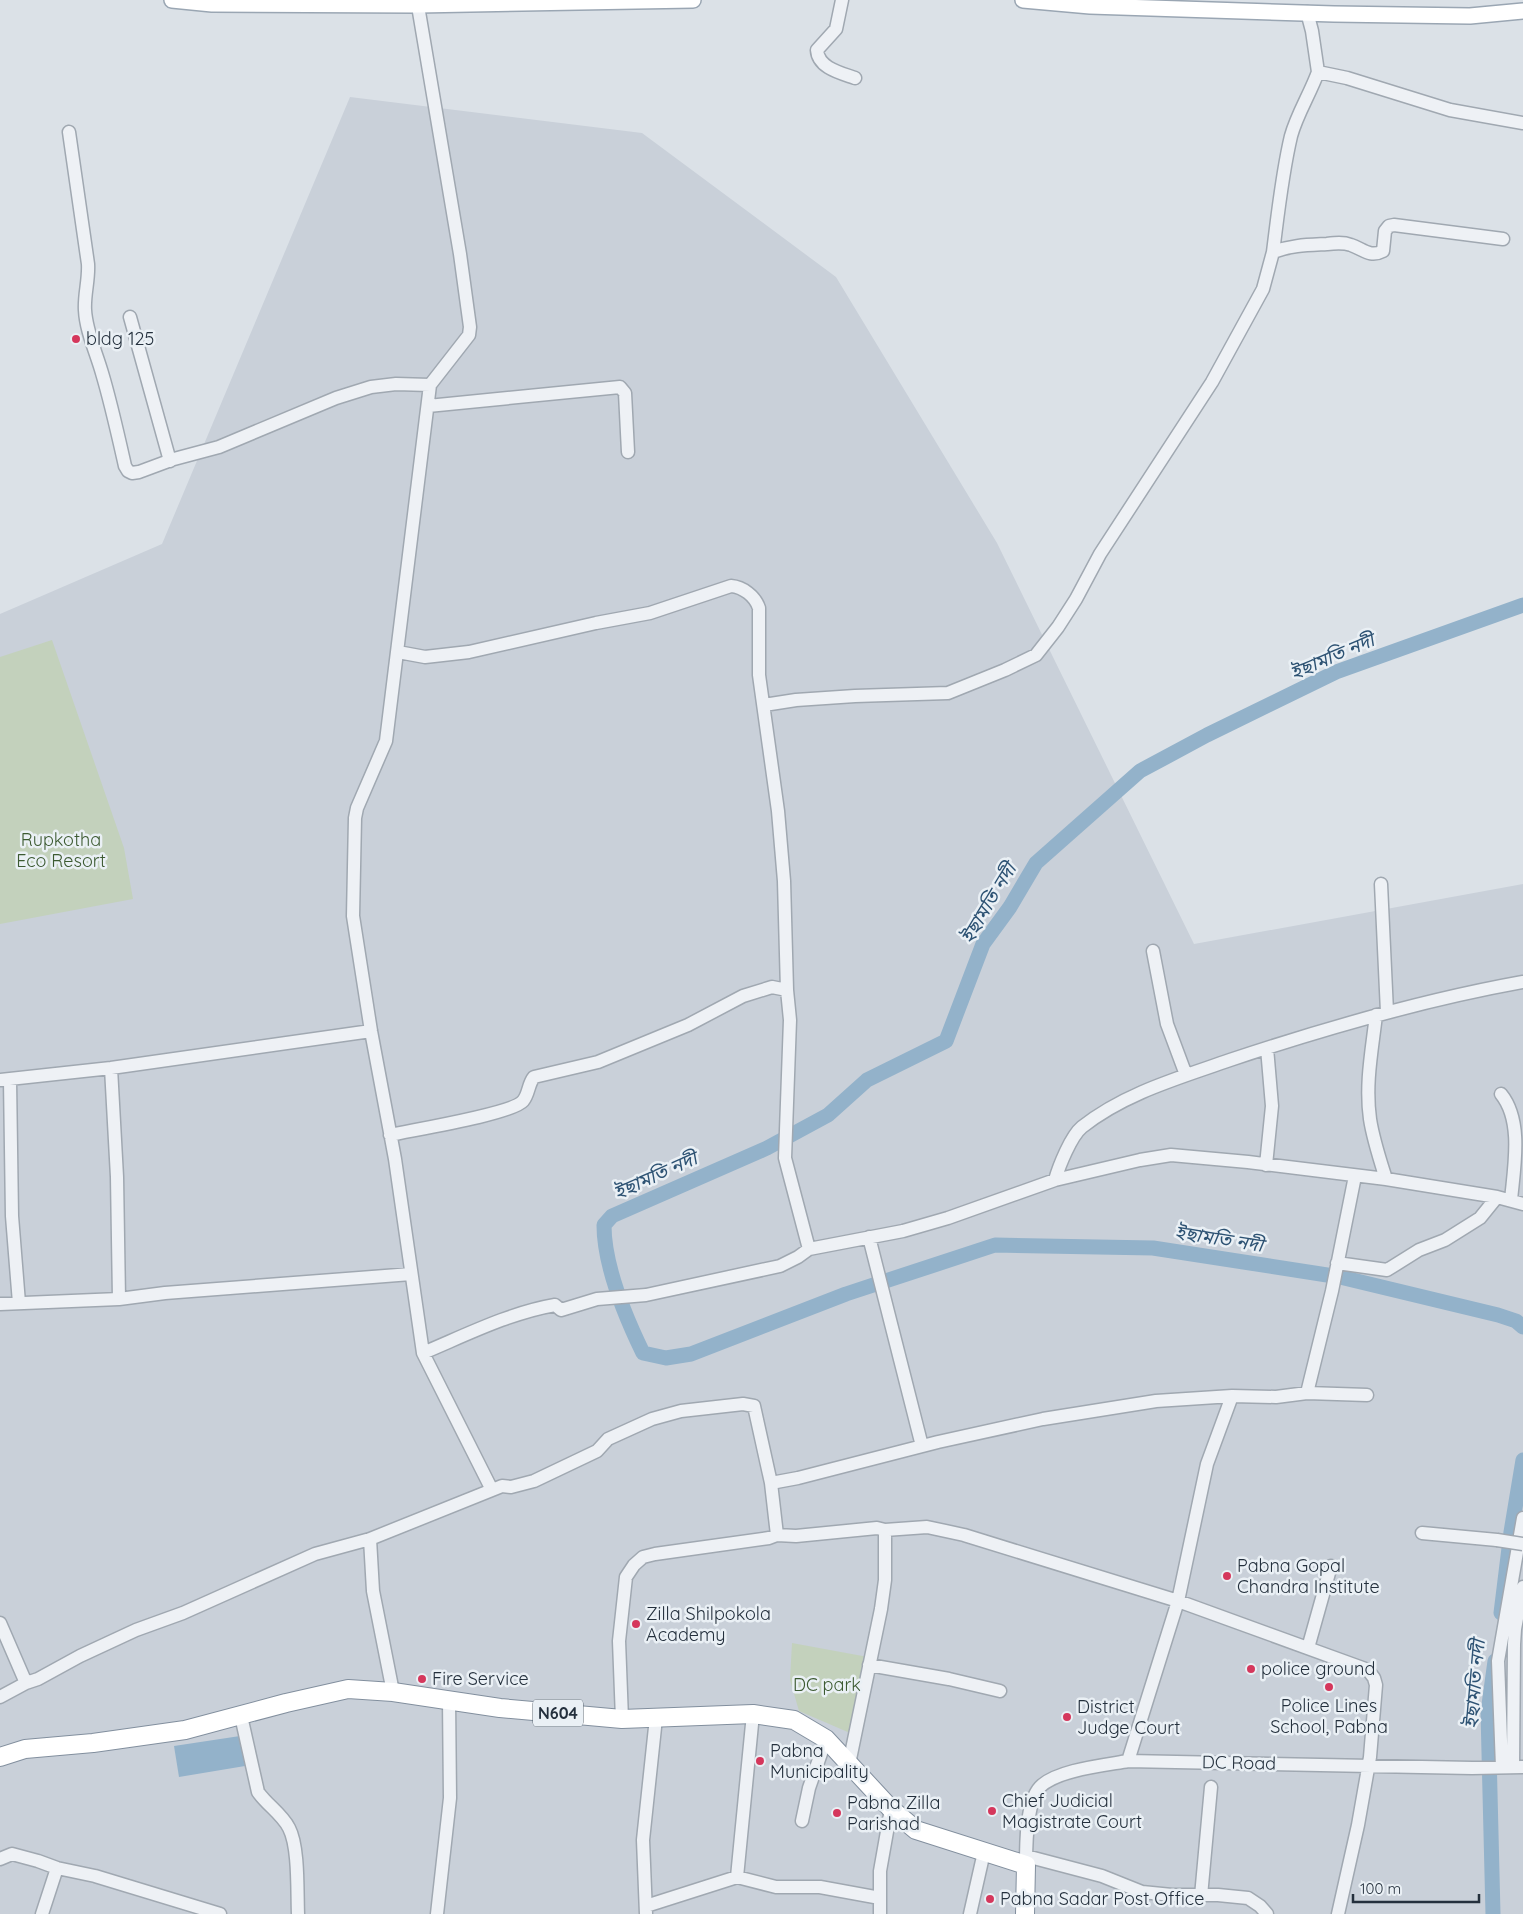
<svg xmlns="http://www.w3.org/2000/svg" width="1523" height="1914" font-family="Quicksand,'Noto Sans Bengali',sans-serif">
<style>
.built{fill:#c9d0d9}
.green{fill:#c3d1bc}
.water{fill:#93b2ca}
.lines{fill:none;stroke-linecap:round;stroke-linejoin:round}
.river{stroke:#93b2ca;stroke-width:15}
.minor-casing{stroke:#a0a8b1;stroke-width:15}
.major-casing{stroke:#9aa6b3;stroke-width:18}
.highway-casing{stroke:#828f9e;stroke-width:20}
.minor{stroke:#eef1f5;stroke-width:12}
.major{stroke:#fff;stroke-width:15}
.highway{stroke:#fff;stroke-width:18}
.minor-bridge-casing{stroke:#a0a8b1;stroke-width:15;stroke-linecap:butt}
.minor-bridge{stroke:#eef1f5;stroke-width:12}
.poi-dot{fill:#d5375c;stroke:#eaf0f5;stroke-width:2}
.labels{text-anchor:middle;stroke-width:5;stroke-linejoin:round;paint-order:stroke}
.shield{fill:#eaf0f5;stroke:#5f6a74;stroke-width:1}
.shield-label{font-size:16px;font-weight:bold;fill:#24303d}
.poi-label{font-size:18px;fill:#24303d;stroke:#eaf0f5;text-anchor:start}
.park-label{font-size:18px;fill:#3c5a31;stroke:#eaf0f5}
.street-label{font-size:18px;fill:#24303d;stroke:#eaf0f5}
.water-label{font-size:19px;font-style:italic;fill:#2d5273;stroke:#eaf0f5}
</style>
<rect width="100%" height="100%" fill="#dbe1e7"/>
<path class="built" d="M350 97 642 133 836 277 997 543 1194 944 1523 884V1914H0V614L162 544Z"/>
<path class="green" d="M52 640 124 848 133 899 0 924V657Z
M792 1643 868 1657 850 1733 799 1711 790 1680Z"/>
<path class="water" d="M240 1736 245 1766 179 1777 174 1746Z"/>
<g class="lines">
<path class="river" d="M1523 605 1336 672 1207 735 1140 771 1036 863 1010 907 983 944 946 1041 867 1080 828 1115 767 1148 612 1216 604 1225C604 1267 625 1316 643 1353L666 1358 691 1354 846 1294 995 1245 1153 1248 1340 1277 1498 1315 1516 1321 1523 1327
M1501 1613 1511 1532 1523 1460
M1493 1914 1488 1712 1495 1661"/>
<defs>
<path id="minor" d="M417 0 460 254 470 327 469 335 430 385 386 741 357 808 355 818 353 916 371 1031 395 1159 423 1353 492 1490
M842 0 836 29 817 50C818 68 841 73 855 78
M1307 12 1312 31 1318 72 1347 78 1450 110 1523 123
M1318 72C1310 94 1297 114 1291 136 1282 174 1278 213 1273 252 1292 245 1308 245 1327 244 1335 243 1343 242 1351 245 1363 249 1370 258 1383 251L1385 231 1389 226 1394 225 1503 239
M69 132 88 264C89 280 84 295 85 310 86 331 96 352 102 373 111 403 118 435 125 466L128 471 132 473 139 472 174 459 219 447 336 398 371 387 396 384 430 385
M130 317 170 461
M428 406 620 387 625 393 628 452
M398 652 425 657 469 652 596 623 650 613 731 586C743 587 755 596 759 608V675L778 811 784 881 787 990
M764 705 796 700 855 696 948 693 1005 670 1036 655 1058 627 1076 599 1100 554 1212 382 1263 289 1273 252
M1381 884 1387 1012
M1153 951 1167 1024 1186 1075
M1376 1015C1372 1050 1365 1084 1370 1119 1373 1139 1380 1160 1386 1179
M111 1068 117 1177 119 1299
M0 1080 111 1068 371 1031
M10 1080 12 1216 19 1303
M1501 1094C1523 1121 1514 1167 1511 1200
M390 1135C412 1130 512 1114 523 1101 529 1094 528 1084 534 1077L598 1062 688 1025 743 996 772 987 787 990 790 1020 785 1158 809 1249
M1266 1165 1272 1106 1267 1048
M1055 1180C1059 1166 1071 1136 1082 1127 1125 1093 1179 1078 1230 1060 1326 1028 1423 1000 1523 982
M869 1237 922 1446
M1337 1263 1387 1270 1419 1250 1445 1240 1480 1218 1497 1197
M0 1304 119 1299 165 1293 411 1274
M423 1353C466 1335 509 1313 555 1305L561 1310 597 1299 646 1295 780 1266 798 1257 809 1249 903 1231 948 1218 1055 1180 1140 1160 1171 1155 1248 1162 1386 1179 1497 1197 1523 1204
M1307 1393 1332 1291 1355 1176
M771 1483 798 1478 938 1442 1043 1419 1156 1401 1232 1396 1276 1397 1307 1393 1367 1395
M1422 1533 1497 1540
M370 1539 373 1591 393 1692
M0 1623 26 1683 38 1679 80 1656 136 1630 183 1613 315 1554 370 1539 502 1486 511 1487 534 1481 597 1451 608 1439 652 1419 681 1411 743 1404 754 1406 771 1483 777 1535
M1308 1648 1331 1566
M869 1665 949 1679 1000 1691
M0 1697 26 1683
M241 1716 258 1792C267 1805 282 1814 289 1828 299 1847 297 1891 298 1914
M622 1719 619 1641 626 1577 634 1565 643 1557 655 1554 769 1538 777 1535 796 1536 877 1528 885 1530 927 1527 964 1535 1178 1601 1368 1670 1374 1678 1376 1685 1370 1757 1358 1825 1338 1914
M1128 1761 1178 1601 1207 1464 1232 1396
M849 1764 881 1609 885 1580V1530
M1502 1767 1498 1661 1523 1518
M1513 1767 1514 1644 1515 1629 1523 1587
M802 1821 809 1788 826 1739
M1026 1856 1102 1876 1142 1892 1172 1895H1218L1248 1898 1260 1906 1267 1914
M0 1859 12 1854 38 1861 57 1868 95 1876 220 1914
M1026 1865C1026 1845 1026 1802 1040 1787 1056 1770 1106 1765 1128 1761L1472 1768 1523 1767
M737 1877 753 1714
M1201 1896 1211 1787
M646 1906 737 1877 776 1887H820L880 1898
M42 1914 57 1868
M437 1914 450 1798 449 1700
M646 1914 643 1840 656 1718
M880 1914V1871L891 1809
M970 1914 984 1852"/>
<path id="major" d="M172 0 212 4 418 5 693 0
M1023 0 1090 6 1334 14 1470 16 1523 11"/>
<path id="highway" d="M0 1757 25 1749 93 1743 185 1730 286 1703 348 1689 393 1692 500 1708 622 1719 753 1714 794 1720 826 1739 891 1809 916 1830 1026 1865 1025 1914"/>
</defs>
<use href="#minor" class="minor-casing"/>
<use href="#major" class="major-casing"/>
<use href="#highway" class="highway-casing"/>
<use href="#minor" class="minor"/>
<use href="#major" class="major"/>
<use href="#highway" class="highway"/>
<defs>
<path id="minor-bridge" d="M1497 1540 1523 1544"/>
</defs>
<use href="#minor-bridge" class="minor-bridge-casing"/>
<use href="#minor-bridge" class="minor-bridge"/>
</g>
<g class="poi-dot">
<circle cx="76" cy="339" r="5"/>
<circle cx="1227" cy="1576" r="5"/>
<circle cx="636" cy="1624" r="5"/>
<circle cx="1251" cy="1669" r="5"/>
<circle cx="422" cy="1679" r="5"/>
<circle cx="1329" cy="1687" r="5"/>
<circle cx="1067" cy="1717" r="5"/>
<circle cx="760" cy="1761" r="5"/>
<circle cx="992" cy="1811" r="5"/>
<circle cx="837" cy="1813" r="5"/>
<circle cx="990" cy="1899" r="5"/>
</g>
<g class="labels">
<rect class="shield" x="533" y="1699.5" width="50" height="27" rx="4"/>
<g class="shield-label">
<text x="558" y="1719">N604</text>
</g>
<g class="poi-label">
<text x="86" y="345">bldg 125</text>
<text x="1237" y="1572">Pabna Gopal<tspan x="1237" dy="21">Chandra Institute</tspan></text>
<text x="646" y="1620">Zilla Shilpokola<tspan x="646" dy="21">Academy</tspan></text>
<text x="1261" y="1675">police ground</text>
<text x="432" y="1685">Fire Service</text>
<text x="1329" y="1712" text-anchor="middle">Police Lines<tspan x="1329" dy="21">School, Pabna</tspan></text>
<text x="1077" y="1713">District<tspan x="1077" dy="21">Judge Court</tspan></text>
<text x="770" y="1757">Pabna<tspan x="770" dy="21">Municipality</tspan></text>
<text x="1002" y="1807">Chief Judicial<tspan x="1002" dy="21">Magistrate Court</tspan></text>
<text x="847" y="1809">Pabna Zilla<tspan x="847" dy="21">Parishad</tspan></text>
<text x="1000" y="1905">Pabna Sadar Post Office</text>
</g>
<g class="park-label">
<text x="61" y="846">Rupkotha<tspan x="61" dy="21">Eco Resort</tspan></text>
<text x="827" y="1691">DC park</text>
</g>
<g class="street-label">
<text transform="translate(1239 1763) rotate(1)" y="6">DC Road</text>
</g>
<g class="water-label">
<text transform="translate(1332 656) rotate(-23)" y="7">ইছামতি নদী</text>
<text transform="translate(988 903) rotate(-59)" y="7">ইছামতি নদী</text>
<text transform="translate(655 1175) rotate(-24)" y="7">ইছামতি নদী</text>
<text transform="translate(1219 1238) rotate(9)" y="7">ইছামতি নদী</text>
<text transform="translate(1474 1684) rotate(-85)" y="7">ইছামতি নদী</text>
</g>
</g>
<path d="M1353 1894v8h126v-8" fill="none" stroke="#24303d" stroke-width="2.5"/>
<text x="1360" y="1894" font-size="15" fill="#24303d" stroke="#eaf0f5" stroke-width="4" paint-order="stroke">100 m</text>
</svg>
